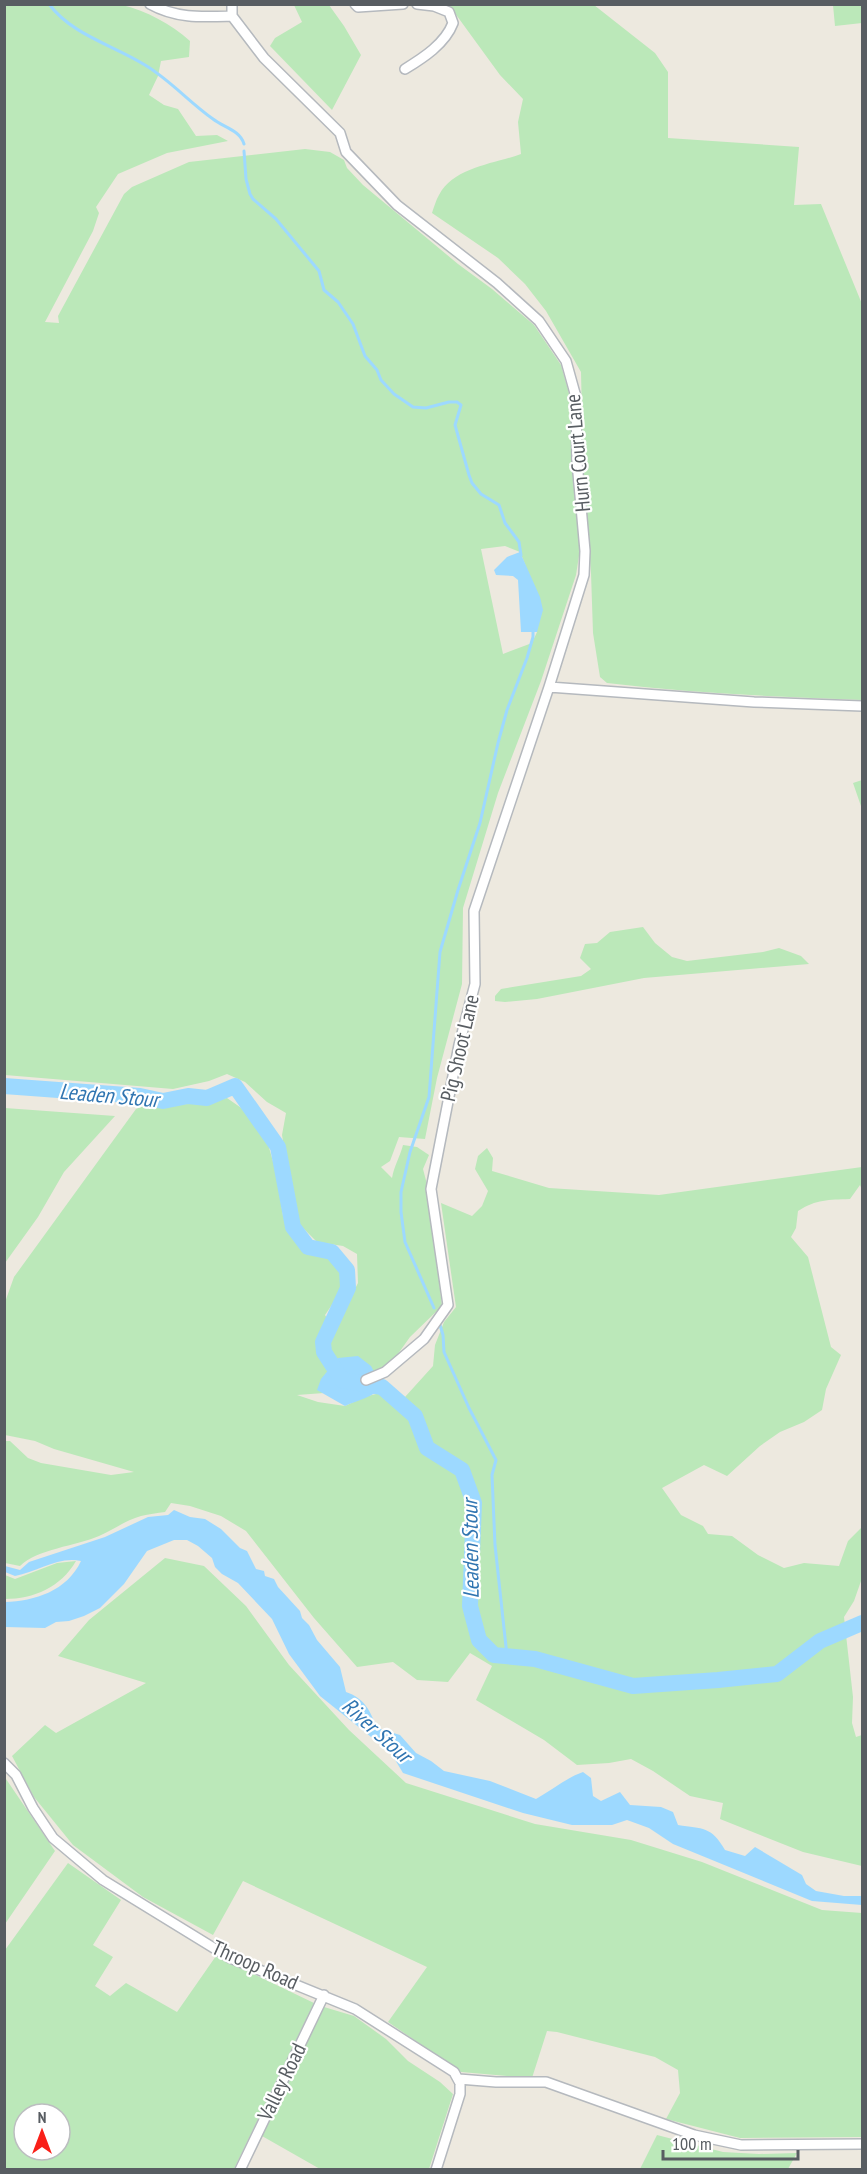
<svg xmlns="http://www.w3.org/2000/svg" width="867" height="2174" font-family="'PT Sans Narrow',sans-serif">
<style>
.green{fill:#bbe8b9;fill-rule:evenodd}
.water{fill:#9dd9ff}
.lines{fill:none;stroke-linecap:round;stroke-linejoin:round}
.stream{stroke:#9dd9ff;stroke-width:3}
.river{stroke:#9dd9ff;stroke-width:16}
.minor-casing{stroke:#b5b9be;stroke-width:12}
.minor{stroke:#fff;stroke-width:9}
.labels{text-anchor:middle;stroke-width:4.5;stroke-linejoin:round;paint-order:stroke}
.street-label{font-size:21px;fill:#585d62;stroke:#fff}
.water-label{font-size:22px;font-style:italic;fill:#3075b1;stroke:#fff}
</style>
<rect width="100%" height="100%" fill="#ede9df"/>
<path class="green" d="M5 5H122C147 11 171 24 190 41L189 57 161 61 158 76 149 95 164 105 178 109 196 136 217 135 228 141 167 153 118 174 96 207 99 213 93 231 45 322 59 323 58 316 124 194 132 187 189 162 305 149 330 152 344 160 347 168 363 185 458 264 492 289 534 325 561 365 570 397 572 462 581 543 576 575 541 681 498 793 463 908 462 984 437 1078 425 1139 399 1137 390 1161 381 1167 392 1178C394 1166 400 1157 403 1145L417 1147 429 1155 423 1169 428 1188 442 1306 410 1337 385 1372 324 1393 297 1395 318 1402 345 1406 364 1397 376 1394 382 1387 405 1397 433 1366 435 1345 444 1322 456 1307 441 1203 472 1216 482 1206 488 1191 475 1169 478 1156 487 1148 493 1158 492 1171 549 1188 659 1195 862 1167V1190L860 1185 850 1199C828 1200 817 1199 798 1211L796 1228 791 1237 808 1257 831 1347 841 1355 826 1389 822 1410 804 1422 780 1432 760 1446 727 1476 704 1465 662 1488 681 1515 703 1526 708 1534 732 1536 758 1555 784 1568 804 1563 839 1566 848 1541 862 1527 861 1581 854 1601 844 1617 853 1697 852 1723 856 1737 862 1735V1866L803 1852 720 1819 723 1803 690 1796 653 1771 631 1759 609 1763 577 1765 544 1740 476 1700 492 1666 470 1653 448 1682 417 1680 393 1662 357 1667 314 1618 246 1531 221 1516 190 1506 171 1503 165 1512C157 1513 149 1514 141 1516 126 1520 113 1530 99 1536 76 1546 37 1549 20 1566L5 1563V1441H10L28 1458 41 1463 111 1475 134 1472 54 1449 35 1441 5 1435 4 1305 14 1277 136 1109 146 1105 190 1104 227 1098 247 1112 268 1144 276 1172 283 1216 306 1253 328 1257 343 1271 342 1290 325 1315 334 1330 358 1283 357 1254 343 1246 317 1242 297 1222 282 1135 286 1113 267 1102 245 1082 227 1074 209 1081 173 1089 5 1075ZM505 546 520 552 525 564 537 632 532 643 503 654 481 549ZM330 1358 346 1370 339 1377 330 1367Z
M294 5H329L344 26 361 55 332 110 270 46 275 38 302 22Z
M449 5H594L655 53 668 72V138L799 147 794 205 821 204 862 304V700C777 697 692 693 607 683L600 677 593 633 591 573 583 462 581 372 546 311 525 284 498 258 432 213C434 207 436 200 439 195 454 167 494 164 521 154L518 122 523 99 500 75Z
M833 5H862V23L835 26Z
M862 780V809L853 783Z
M643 927 655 943 672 957 687 961 763 952 779 948 801 956 809 964 644 978 537 999 505 1002 495 1001V996L501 989 581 976 591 969 580 958 585 944 597 943 610 932Z
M5 1108 115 1116 64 1172 38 1217 5 1263Z
M165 1558 204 1566 246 1606 289 1665 349 1730 406 1783 535 1824 631 1840 702 1862 822 1910 862 1913V2137L740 2138 666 2119 680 2093 678 2070 655 2057 557 2032 547 2031 532 2078 461 2072 388 2022 427 1967 243 1881 213 1935 143 1897 73 1845 34 1797 12 1756 45 1725 56 1733 146 1683 58 1656 89 1620Z
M76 1561C61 1587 34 1599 5 1599V1575L15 1579 57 1563Z
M6 1779 55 1851 5 1924 4 1781Z
M68 1863 121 1900 93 1945 113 1957 95 1986 110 1996 126 1983 177 2012 216 1956 314 2003 234 2169 5 2170V1950ZM24 2114H60V2150H24Z
M324 2007 354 2016 386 2039 408 2061 440 2082 453 2094 429 2169H320L262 2136Z
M657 2135 723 2152 759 2154 797 2153 788 2169H640Z"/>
<path class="water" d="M520 552 540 597 543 610 537 632H521L518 580 513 576 496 575 494 570 507 557Z
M358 1356 371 1366 382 1387C374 1397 358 1400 345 1406L317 1390 321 1379 338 1358Z
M174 1510 190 1517 205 1519 221 1529 240 1548 247 1551 256 1569 264 1571 265 1576 274 1579 278 1587 300 1611 302 1618 309 1625 317 1640 340 1667 346 1692C364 1698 370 1710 377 1728L400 1735 416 1753 431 1761 444 1771 490 1781 536 1799C552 1790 566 1778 583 1772L591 1778 593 1796 601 1801 620 1792 630 1805 661 1807 673 1812 678 1825C703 1829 711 1826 725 1850L745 1856 755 1847 802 1875 806 1884 816 1891 844 1896H862V1905L812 1901 673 1844 649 1828 627 1820 612 1825H572L523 1813 403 1773 391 1753 320 1696 289 1654 272 1619 238 1583 222 1574 215 1567 212 1558 198 1546 187 1540H174L147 1551 124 1584 100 1608 84 1616 69 1621 56 1622 45 1628 5 1627V1602C35 1601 67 1591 81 1561 58 1556 37 1572 15 1576L5 1572V1566L20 1570 29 1562 105 1537 148 1517 168 1515Z"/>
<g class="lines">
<path class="stream" d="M49 4C72 35 113 45 145 65 170 80 189 102 213 119 223 127 240 130 244 144
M244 151 246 179 250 194 253 199 276 219 319 271 324 290 338 302 353 324 365 356 377 370 381 380 394 394 413 407 426 408 449 402H457L461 405 455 425 469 475 472 483 481 494 499 505 505 523 519 542 521 555
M434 1308 405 1242 401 1212V1192L410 1152 429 1097 440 952 458 890 480 823 498 743 507 710 527 658 533 637V630
M440 1325 443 1335 444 1352 469 1408 496 1460 492 1475 495 1545 507 1656"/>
<path class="river" d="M4 1086 140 1096 163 1101 188 1096 207 1098 235 1086 278 1147 293 1227 308 1247 332 1252 347 1270 348 1288 323 1342 324 1352 342 1380 382 1387 415 1416 427 1448 462 1470 474 1503 470 1606 479 1640 494 1655 535 1659 633 1686 718 1680 777 1674 820 1641 862 1623"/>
<defs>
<path id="minor" d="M150 4C177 19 203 17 232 16
M232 4V16L264 58 340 133 346 152 397 205 497 283 539 321 566 361 576 397 577 462 585 551 584 575 549 687 474 911 475 984 459 1045 431 1189 448 1305 424 1339 385 1372 366 1380
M355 4 358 7 403 4
M405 69C423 58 445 44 453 23L449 12 434 6 417 4
M549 687 754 702 862 706
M4 1763 16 1775 33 1808 53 1838 103 1880 230 1958 355 2009 454 2072 460 2083V2094L436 2170
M459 2079 496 2082H546L694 2135 741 2145 862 2144
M240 2170 324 1995"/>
</defs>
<use href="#minor" class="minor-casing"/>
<use href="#minor" class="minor"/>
</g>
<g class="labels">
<g class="street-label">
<text transform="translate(578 453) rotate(-95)" y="7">Hurn Court Lane</text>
<text transform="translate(460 1048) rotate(-77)" y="7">Pig Shoot Lane</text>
<text transform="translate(255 1965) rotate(24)" y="7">Throop Road</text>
<text transform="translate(282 2082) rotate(-64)" y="7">Valley Road</text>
</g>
<g class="water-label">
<text transform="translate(109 1095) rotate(5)" y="8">Leaden Stour</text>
<text transform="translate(470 1549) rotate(-91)" y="8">Leaden Stour</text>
<text transform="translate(377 1730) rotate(42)" y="8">River Stour</text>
</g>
</g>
<rect width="867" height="2174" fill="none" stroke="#585d62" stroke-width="12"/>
<g transform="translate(42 2132)"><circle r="28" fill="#ffffff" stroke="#bcbec0" stroke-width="1.5"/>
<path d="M0-4.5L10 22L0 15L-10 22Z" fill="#f92019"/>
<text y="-9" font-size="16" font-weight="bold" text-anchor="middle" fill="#585d62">N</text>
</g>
<path d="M663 2150v9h135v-9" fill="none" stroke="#585d62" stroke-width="3"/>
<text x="672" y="2150" font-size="18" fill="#585d62" stroke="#ffffff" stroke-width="4.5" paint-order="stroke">100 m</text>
</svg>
